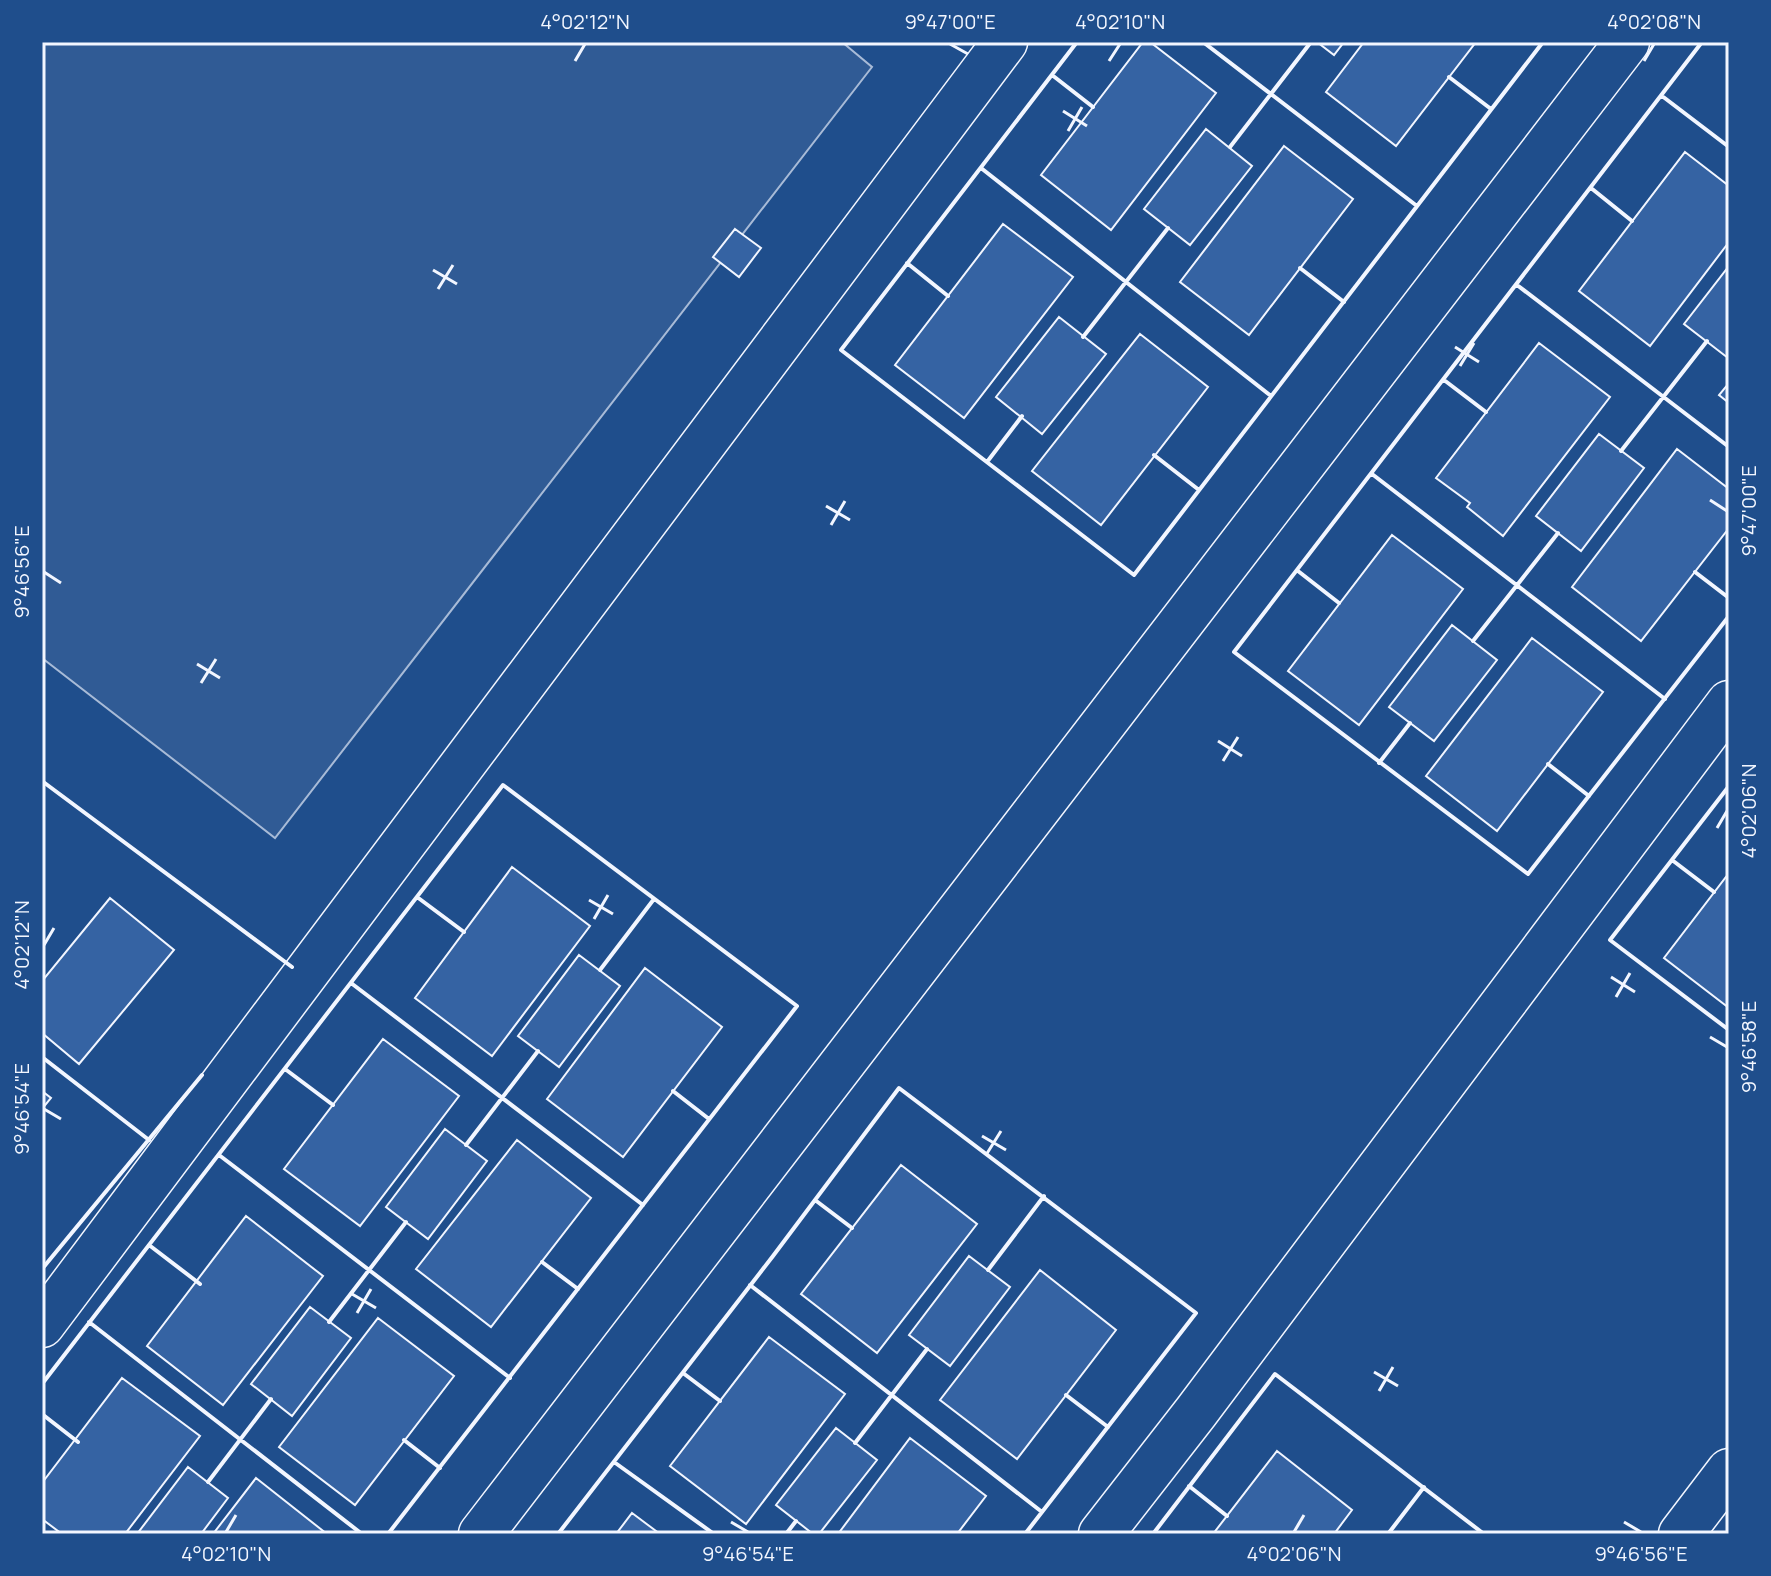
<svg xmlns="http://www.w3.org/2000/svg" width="1771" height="1576" font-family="Manrope,sans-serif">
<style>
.green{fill:#305b95;stroke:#a8bbd7;stroke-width:2}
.building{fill:#3563a3;stroke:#f2f6ff;stroke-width:2}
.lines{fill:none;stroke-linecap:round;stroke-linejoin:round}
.minor-casing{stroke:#f2f6ff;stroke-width:47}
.minor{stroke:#1f4e8c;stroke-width:44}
.wall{stroke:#f2f6ff;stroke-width:4}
.ticks{fill:none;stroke:#f2f6ff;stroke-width:3}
.neatline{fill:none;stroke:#f2f6ff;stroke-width:3}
.ticks-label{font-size:20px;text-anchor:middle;fill:#f2f6ff}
</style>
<rect width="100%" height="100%" fill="#1f4e8c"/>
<path class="green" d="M42 42H842L872 67 275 838 42 658Z"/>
<path class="building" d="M1143 42H1150L1216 93 1111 230 1041 175Z
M1317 42H1344L1334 55Z
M1364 42H1476L1396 146 1326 92Z
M1206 129 1252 166 1190 245 1144 209Z
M1284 146 1353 199 1249 335 1180 282Z
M1685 152 1729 186V242L1650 346 1579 291Z
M1003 224 1073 277 964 418 895 365Z
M735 229 761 248 739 277 713 257Z
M1729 266V357L1728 358 1684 324Z
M1059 317 1106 354 1042 434 996 397Z
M1140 334 1208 387 1101 525 1032 471Z
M1539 343 1610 397 1503 536 1467 507 1470 503 1436 478Z
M1729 383V403L1719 395Z
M1599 434 1644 468 1581 551 1536 516Z
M1677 449 1729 489V528L1641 641 1572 587Z
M1392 535 1463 589 1359 725 1288 671Z
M1452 625 1497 660 1434 741 1389 707Z
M1532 638 1603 692 1497 831 1426 776Z
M512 867 590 926 492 1056 415 998Z
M1729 873V1008L1664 958Z
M110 898 174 950 79 1064 42 1033V981Z
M579 955 620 986 559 1067 518 1036Z
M645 968 722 1027 623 1157 547 1099Z
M383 1039 459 1096 360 1226 284 1169Z
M42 1091 51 1098 42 1109Z
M445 1129 487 1161 428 1239 386 1207Z
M517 1140 591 1198 491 1327 416 1269Z
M901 1165 977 1224 877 1353 801 1294Z
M246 1216 323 1276 223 1405 147 1346Z
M969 1256 1010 1287 950 1366 909 1335Z
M1040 1270 1116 1330 1017 1459 940 1400Z
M310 1307 351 1338 292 1416 251 1384Z
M378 1318 454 1376 355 1505 279 1447Z
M769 1337 845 1394 746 1524 670 1466Z
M122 1378 200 1436 125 1534H62L42 1519V1483Z
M836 1428 877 1460 819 1534H813L776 1505Z
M910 1438 986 1496 957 1534H838Z
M1277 1451 1352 1510 1334 1534H1213Z
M188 1467 228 1498 201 1534H137Z
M256 1478 327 1534H213Z
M632 1513 660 1534H616Z"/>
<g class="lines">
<defs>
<path id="minor" d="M42 1325 1005 42
M481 1534 1627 42
M1101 1534 1196 1412 1729 703
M1681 1534 1729 1471"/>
</defs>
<use href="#minor" class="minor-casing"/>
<use href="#minor" class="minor"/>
<path class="wall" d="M1077 42 841 350 1134 575 1543 42
M1203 42 1417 206
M1702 42 1234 652 1528 874 1729 616
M1052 75 1093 107
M1449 77 1491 109
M1662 96 1729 147
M1230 147 1311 42
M981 168 1271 396
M1591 188 1632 221
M907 263 948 296
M1300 268 1344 302
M1517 285 1729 447
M1083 337 1168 228
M1444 380 1486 412
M1621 451 1707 341
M1154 455 1199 490
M987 462 1022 416
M1372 474 1665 699
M1298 571 1339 603
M1695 572 1729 598
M1473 641 1558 533
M1379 763 1410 723
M1548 764 1589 796
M42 781 292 967
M1729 786 1610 940 1729 1030
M1672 860 1714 892
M417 897 464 932
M600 970 654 899
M351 983 643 1205
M42 1057 149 1140
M285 1069 333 1105
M673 1091 709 1119
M466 1145 538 1051
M219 1155 510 1378
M815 1200 852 1228
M149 1245 200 1284
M542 1262 578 1289
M42 1269 202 1075
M988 1270 1044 1196
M750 1285 1042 1512
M89 1322 362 1534
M329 1322 406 1222
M683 1373 720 1401
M42 1384 503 785 797 1006 388 1534
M1066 1395 1108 1427
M42 1414 78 1442
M404 1440 440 1468
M855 1443 927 1349
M614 1462 714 1534
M208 1482 271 1399
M1189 1486 1227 1516
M558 1534 773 1256 899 1088 1196 1313 1025 1534
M786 1534 796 1521
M1153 1534 1275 1374 1484 1534
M1388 1534 1424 1487"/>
</g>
<path class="ticks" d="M950 44 968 54M575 61 585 44M1109 61 1120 44M1644 61 1654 44M1063 111 1087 126M1068 131 1082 107M433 270 457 284M438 289 453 265M1455 347 1479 362M1460 366 1474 343M1710 500 1727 511M826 506 850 520M831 525 845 501M44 572 61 583M197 664 220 678M201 683 216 659M1218 741 1242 756M1223 761 1238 737M1717 828 1727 811M589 900 613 914M594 919 608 895M44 945 54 928M1611 977 1635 992M1616 997 1630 973M1710 1037 1727 1047M44 1109 61 1119M982 1136 1006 1150M986 1155 1001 1131M352 1294 376 1308M357 1313 371 1289M1374 1372 1398 1386M1379 1391 1393 1367M731 1522 748 1532M1624 1522 1641 1532M226 1532 236 1515M1294 1532 1304 1515"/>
<rect width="1771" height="1576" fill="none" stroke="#1f4e8c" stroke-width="88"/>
<rect x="44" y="44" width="1683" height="1488" class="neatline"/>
<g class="ticks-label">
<text x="585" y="29">4°02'12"N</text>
<text x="950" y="29">9°47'00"E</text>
<text x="1120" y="29">4°02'10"N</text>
<text x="1654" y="29">4°02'08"N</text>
<text transform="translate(1749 511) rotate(-90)" y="7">9°47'00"E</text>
<text transform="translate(22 572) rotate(-90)" y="7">9°46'56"E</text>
<text transform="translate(1749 811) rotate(-90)" y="7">4°02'06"N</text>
<text transform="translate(22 945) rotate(-90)" y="7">4°02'12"N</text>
<text transform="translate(1749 1047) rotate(-90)" y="7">9°46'58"E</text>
<text transform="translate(22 1109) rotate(-90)" y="7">9°46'54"E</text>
<text x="226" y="1561">4°02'10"N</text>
<text x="748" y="1561">9°46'54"E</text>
<text x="1294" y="1561">4°02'06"N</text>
<text x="1641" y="1561">9°46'56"E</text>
</g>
</svg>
